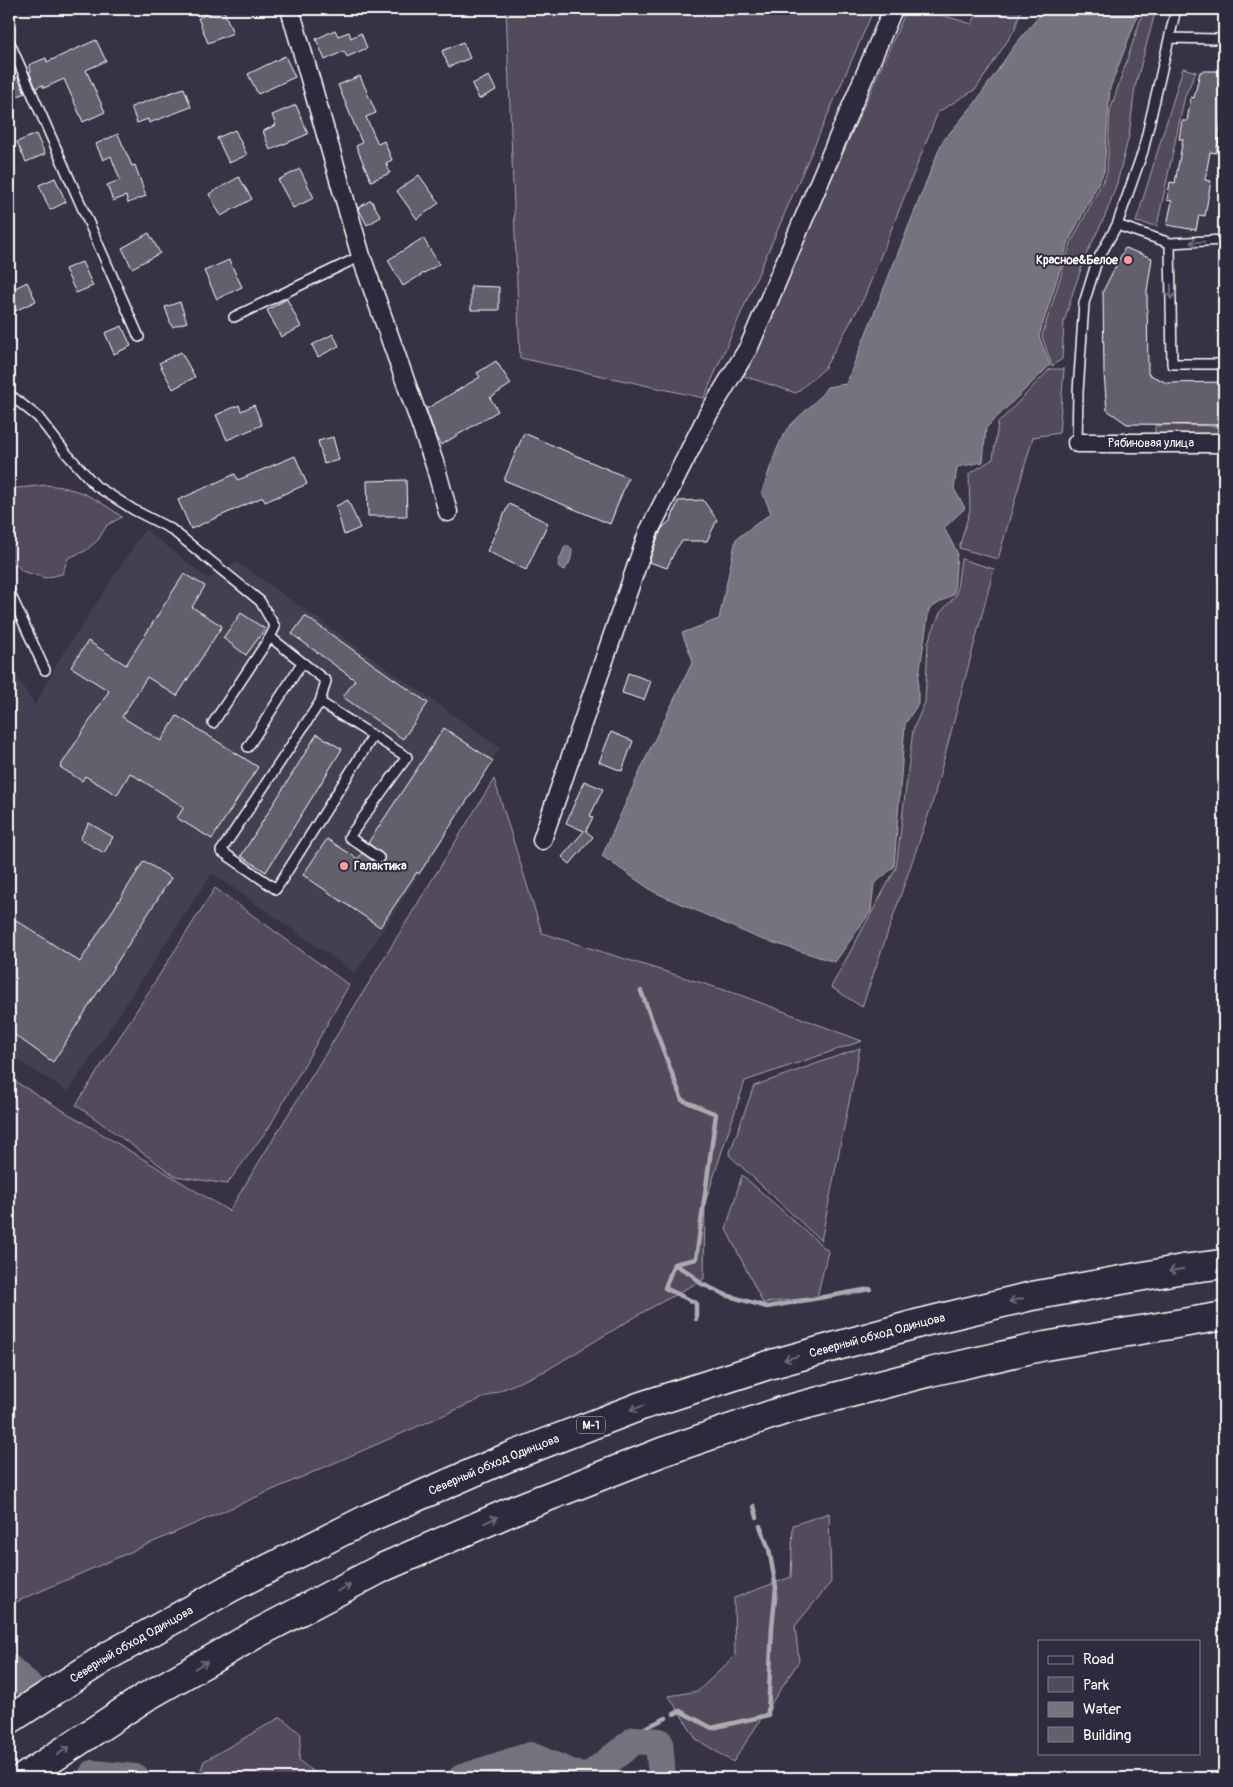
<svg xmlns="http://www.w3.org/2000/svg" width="1233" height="1787" font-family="Pangolin,sans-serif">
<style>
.built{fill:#444051}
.green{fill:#514c5c;stroke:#a8a6ae}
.water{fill:#76737f;stroke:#adabb2}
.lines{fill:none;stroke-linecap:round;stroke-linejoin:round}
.stream{stroke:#adabb2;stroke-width:4.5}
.river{stroke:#76737f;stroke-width:28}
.building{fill:#635f6d;stroke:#fff}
.service-casing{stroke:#fff;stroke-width:12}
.minor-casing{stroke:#fff;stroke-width:21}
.trunk-casing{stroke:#fff;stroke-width:31}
.service{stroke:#2f2a3d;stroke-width:9}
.minor{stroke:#2f2a3d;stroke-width:18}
.trunk{stroke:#2f2a3d;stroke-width:28}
.oneway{stroke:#6d6a77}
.poi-dot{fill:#ff9aa2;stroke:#2f2a3d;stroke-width:2}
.labels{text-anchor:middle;stroke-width:4;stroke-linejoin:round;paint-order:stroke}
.shield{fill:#2f2a3d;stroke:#c1bfc5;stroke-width:1}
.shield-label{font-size:11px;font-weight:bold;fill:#fff}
.poi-label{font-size:12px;font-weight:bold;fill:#fff;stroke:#2f2a3d;text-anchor:end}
.street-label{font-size:12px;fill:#fff;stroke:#2f2a3d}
</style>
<rect width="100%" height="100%" fill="#373345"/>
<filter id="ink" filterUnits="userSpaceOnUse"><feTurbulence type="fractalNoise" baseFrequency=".02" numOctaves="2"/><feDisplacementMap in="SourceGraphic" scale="10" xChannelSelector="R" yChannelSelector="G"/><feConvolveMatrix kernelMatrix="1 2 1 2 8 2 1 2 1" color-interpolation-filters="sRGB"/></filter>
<g filter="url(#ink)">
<path class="built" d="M145 529 208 579 237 562 500 748 355 973 212 873 68 1092 9 1054V665L35 705 58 662Z"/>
<path class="green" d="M506 9H874L704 398 520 358Z
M907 9H921L972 24 979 9H1021L1015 29 976 89 938 112 864 298 824 369 796 393 744 376Z
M1144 9H1156L1135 87 1129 136 1117 183 1106 214 1086 255 1073 292 1064 322 1062 359 1052 366 1042 336 1071 243 1107 173 1110 111Z
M1183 68 1196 72 1185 96 1157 226 1136 222Z
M1219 263H1224V307H1220Z
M1050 369H1064L1059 433 1033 437 998 559 959 548 970 510 969 474 993 459 998 423Z
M1168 425 1221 426 1220 436 1155 437V426Z
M46 485C79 488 96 498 122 517L107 525 98 540 85 551 68 558 62 574 45 578 22 571 9 556V489Z
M961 559 994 569 932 804 862 1007 831 987 896 868 913 730 925 702 928 642 940 613 956 595Z
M494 779 542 933 740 995 862 1041 745 1081 705 1203 704 1279 645 1311 547 1370 9 1605V1076L16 1082 229 1211Z
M215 888 349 985 270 1126 227 1184 175 1176 76 1105Z
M860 1048 821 1241 729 1155 754 1086Z
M742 1175 828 1251 817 1297 763 1303 726 1229Z
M829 1513 831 1582 795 1626 799 1661 733 1762 696 1739 669 1696 698 1691 735 1656 734 1598 791 1577 793 1525Z
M281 1717 301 1734 299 1760 320 1778H198L204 1761Z
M549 1759 582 1778H517Z"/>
<path class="water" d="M1045 9H1140L1110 88 1104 172 1069 241 1039 336 1050 365 986 428 983 462 957 467 954 489 965 508 944 528 957 552 954 594 929 609 918 681V704L905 724 894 867 874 884 871 911 835 962 758 938 654 892 602 856 649 751 693 661 682 633 719 619 736 539 771 513 762 492C768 475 778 440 789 427 802 412 816 404 827 387L846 384 942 142 975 103 1015 45Z
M565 546H569L572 549C572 557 570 565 564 570L559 568 558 563Z"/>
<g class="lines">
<path class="stream" d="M641 991 682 1100 716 1114 696 1259 674 1264 665 1288 696 1303V1319
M674 1264 691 1274 700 1283 726 1295 767 1307 870 1289
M754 1506 757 1517
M674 1714 680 1711 712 1728 768 1715 772 1627 776 1588 769 1549 760 1526
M645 1741V1728L666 1718"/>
<path class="river" d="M9 1668 35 1692
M93 1774 136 1778
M462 1778 530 1756 583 1778
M587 1778 635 1740 659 1742 662 1778"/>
</g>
<path class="building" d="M219 9H223L233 33 208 43 198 18Z
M335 30 338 36 349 32 351 38 361 33 367 48 347 57 344 51 325 60 316 39Z
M96 40 106 61 86 70 105 112 83 122 64 79 44 88 42 85 36 88 29 72 31 71 29 65 46 58 47 62Z
M463 42 470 58 449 67 442 51Z
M285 56 295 77 258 94 248 74Z
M1204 71H1224V103L1216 153 1210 152 1205 180 1211 181 1205 216 1199 215 1196 230 1167 225 1172 201 1167 200 1170 182 1175 183 1183 139H1179L1182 121H1187L1191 97 1194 98 1200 72Z
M360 76 376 113 366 117 378 144 384 141 392 160 386 163 390 173 371 181 356 146 362 143 338 85Z
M489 76 496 90 479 99 472 84Z
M18 77 25 93 9 100V81Z
M184 88 191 107 149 123 148 119 137 123 131 107Z
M296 105 308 134 270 150 263 131 276 125 272 115Z
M235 130 247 155 229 163 217 138Z
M36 134 45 154 26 162 17 142Z
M118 134 132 166 135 165 146 196 128 203 126 196 113 201 107 185 120 180 111 156 103 160 96 144Z
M300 169 314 198 293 208 278 180Z
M419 175 439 203 417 219 397 191Z
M239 177 252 199 221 216 209 194Z
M55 178 66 202 50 210 39 185Z
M371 200 381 217 367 225 358 208Z
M149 233 160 253 132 268 122 248Z
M423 238 439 264 403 286 388 260Z
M1125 248 1152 258 1147 291 1148 374 1167 383 1224 382V425L1127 424 1107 410 1104 374 1103 291Z
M229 260 242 287 217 299 204 271Z
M82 262 93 286 76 293 65 269Z
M27 282 36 301 13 312 9 303V291Z
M471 286 499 287V310H471Z
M287 299 301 327 281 337 267 310Z
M180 302 187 322 172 327 165 307Z
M122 326 131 346 114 354 105 333Z
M333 334 339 346 318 357 312 345Z
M181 352 195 377 173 389 159 363Z
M496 361 511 384 490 398 498 411 441 445 436 437 426 409 480 377 477 373Z
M239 405 241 411 254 405 262 425 227 440 216 415Z
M524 433 628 478 610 524 504 480Z
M333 437 339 460 324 464 318 441Z
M295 456 307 484 265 502 263 497 191 529 178 500 235 474 238 480Z
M406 480 407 516H368L367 481Z
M348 500 360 528 344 535 336 506Z
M703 500 717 520 707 541H682L676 549 667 568 649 562 658 537 662 528 671 520 678 501Z
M509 504 548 523 526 570 487 551Z
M184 574 205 586 192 607 222 626 177 696 147 677 122 717 161 741 177 716 258 767 212 839 177 818 184 807 130 773 117 795 85 776 82 781 60 767 109 691 71 667 88 641 126 665Z
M241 613 265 629 246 655 223 638Z
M305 616 428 703 403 739 343 697 355 680 292 634Z
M628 673 651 681 644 700 622 693Z
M444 728 493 761 419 874 417 872 380 927 303 875 327 839 358 859 362 853 376 863 381 864 384 862V855L368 843Z
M611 732 633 741 622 771 599 762Z
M317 734 342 749 266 872 241 856Z
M584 781 603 789 590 816 593 817 586 831 593 837 570 864 562 857 584 831 566 823Z
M89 823 113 837 104 853 80 839Z
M144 861 171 878 53 1062 9 1031V932L16 920 80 962Z"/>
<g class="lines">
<defs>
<path id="service" d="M1170 38 1216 39
M9 41 139 337
M1117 225 1170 243 1224 240
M1170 243 1172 364H1224
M234 317 361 256
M9 394 38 417 66 453 96 486 134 510 171 529 260 601 275 627 270 637 326 681 320 702 407 757 349 837 379 858
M1077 443 1078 392 1084 303 1097 261 1117 225 1143 151 1176 9
M9 591 45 670
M320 702 221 851 276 889 373 736
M213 723 270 637
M248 747 302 663"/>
<g id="minor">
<path d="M290 9 361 256 435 465 448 512"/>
<path id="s1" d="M1077 443H1224"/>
<path d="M542 840 648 533 707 416 749 347 893 9"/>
</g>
<g id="trunk">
<path id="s2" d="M9 1720 108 1656 230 1588 371 1517 504 1459 641 1406 772 1364 920 1323 1032 1296 1183 1269 1224 1264"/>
<path d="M23 1778 144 1698 256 1634 384 1567 519 1508 662 1452 785 1410 930 1372 1045 1346 1224 1316"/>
</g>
</defs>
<use href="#service" class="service-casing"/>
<use href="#minor" class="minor-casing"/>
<use href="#trunk" class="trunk-casing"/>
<use href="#service" class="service"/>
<use href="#minor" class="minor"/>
<use href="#trunk" class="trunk"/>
</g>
<defs><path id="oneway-shaft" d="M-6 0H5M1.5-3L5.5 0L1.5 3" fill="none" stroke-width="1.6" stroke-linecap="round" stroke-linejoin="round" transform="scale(1.25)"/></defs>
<g class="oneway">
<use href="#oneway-shaft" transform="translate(1197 242) rotate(176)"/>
<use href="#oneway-shaft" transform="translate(1171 292) rotate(89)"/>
<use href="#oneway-shaft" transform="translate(1176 1270) rotate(170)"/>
<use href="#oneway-shaft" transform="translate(1016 1300) rotate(166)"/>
<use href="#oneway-shaft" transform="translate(791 1358) rotate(165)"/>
<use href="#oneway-shaft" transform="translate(637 1408) rotate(160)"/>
<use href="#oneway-shaft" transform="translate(491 1520) rotate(-24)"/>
<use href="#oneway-shaft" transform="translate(344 1588) rotate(-27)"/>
<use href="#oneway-shaft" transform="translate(201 1665) rotate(-30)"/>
<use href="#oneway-shaft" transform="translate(63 1751) rotate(-34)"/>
</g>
</g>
<g class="poi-dot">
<circle cx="1128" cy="260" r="5"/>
<circle cx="344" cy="866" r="5"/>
</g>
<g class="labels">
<rect class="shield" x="577" y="1416.5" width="28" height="17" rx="4"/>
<g class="shield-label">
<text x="591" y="1429">М-1</text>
</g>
<g class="poi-label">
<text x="1118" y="264">Красное&amp;Белое</text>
<text x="354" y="870" text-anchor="start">Галактика</text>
</g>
<g class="street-label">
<text dy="4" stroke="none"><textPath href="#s1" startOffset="74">Рябиновая улица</textPath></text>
<text dy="4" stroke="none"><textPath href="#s2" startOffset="954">Северный обход Одинцова</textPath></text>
<text dy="4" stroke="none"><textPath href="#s2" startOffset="549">Северный обход Одинцова</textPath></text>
<text dy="4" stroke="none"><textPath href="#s2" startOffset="144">Северный обход Одинцова</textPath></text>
</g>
</g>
<rect width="1233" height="1787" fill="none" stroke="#2f2a3d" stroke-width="30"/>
<rect x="15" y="15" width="1203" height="1757" fill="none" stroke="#fff" stroke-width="2" filter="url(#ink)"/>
<rect x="1038" y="1640" width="162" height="115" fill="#2f2a3d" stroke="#827f8b"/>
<rect x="1048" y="1656" width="25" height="8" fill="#2f2a3d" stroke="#827f8b"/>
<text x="1083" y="1664" font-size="15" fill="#ffffff">Road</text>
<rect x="1048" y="1677" width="25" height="15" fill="#514c5c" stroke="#827f8b"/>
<text x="1083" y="1690" font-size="15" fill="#ffffff">Park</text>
<rect x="1048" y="1702" width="25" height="15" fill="#76737f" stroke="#827f8b"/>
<text x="1083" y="1714" font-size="15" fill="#ffffff">Water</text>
<rect x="1048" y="1727" width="25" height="15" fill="#635f6d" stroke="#827f8b"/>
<text x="1083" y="1740" font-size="15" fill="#ffffff">Building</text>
</svg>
